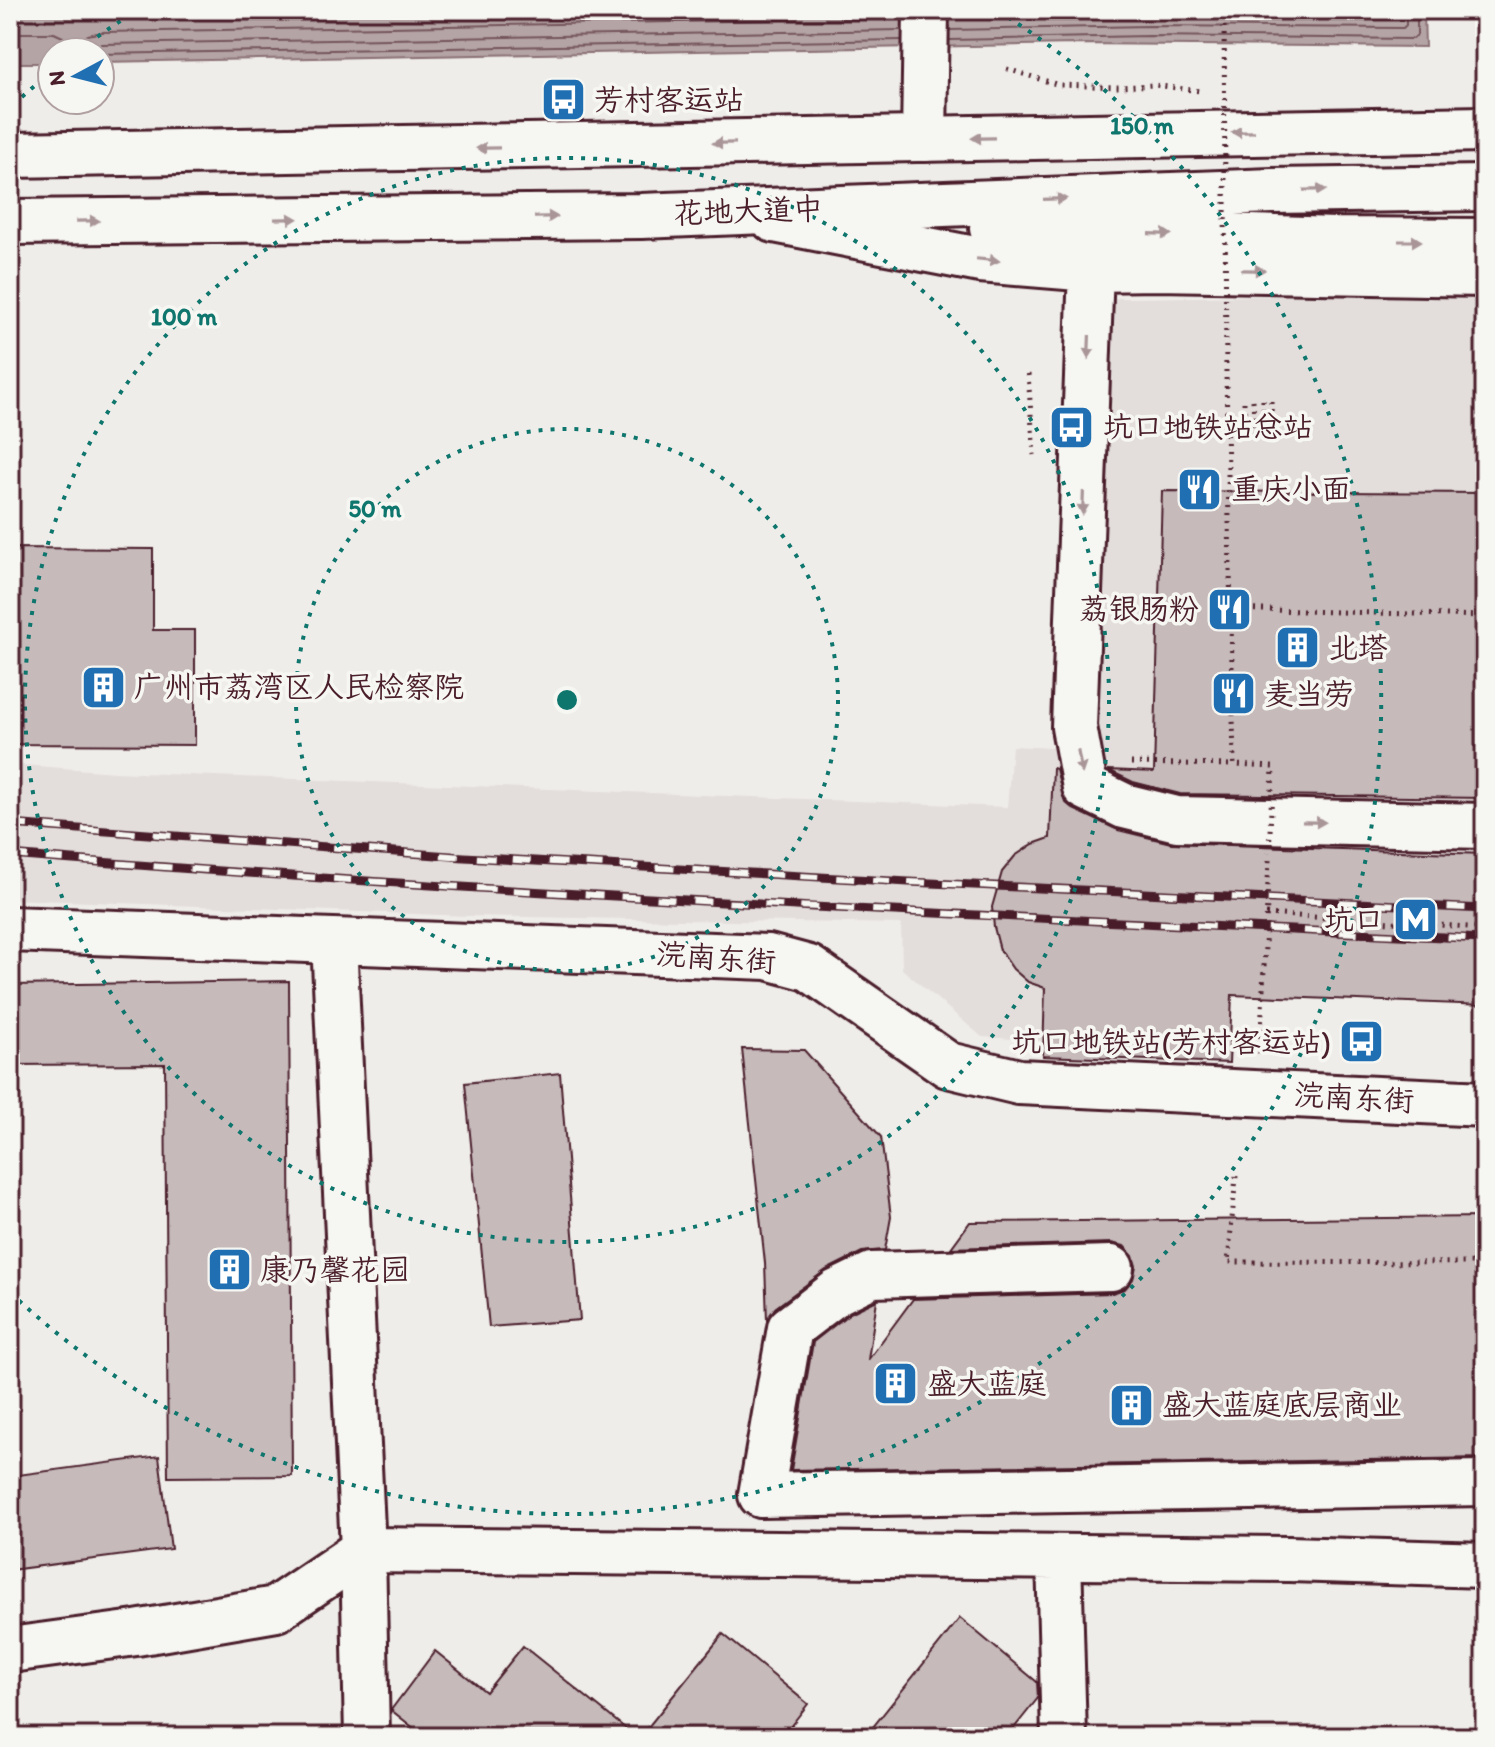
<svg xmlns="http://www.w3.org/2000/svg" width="1495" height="1747" font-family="Itim,'LXGW WenKai TC',sans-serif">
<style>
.built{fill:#e3dedc}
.water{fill:#b4a4a5;stroke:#8a6f74;stroke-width:2}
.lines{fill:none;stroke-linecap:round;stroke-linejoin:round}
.shore{stroke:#74545c;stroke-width:2}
.building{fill:#c6babb;stroke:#4a1f2b;stroke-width:2}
.minor-casing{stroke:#4a1f2b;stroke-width:50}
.major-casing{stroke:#4a1f2b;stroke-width:50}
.path{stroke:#4a1f2b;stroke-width:5;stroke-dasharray:2 6;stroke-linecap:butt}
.minor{stroke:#f6f6f2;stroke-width:44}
.major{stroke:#f6f6f2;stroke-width:44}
.rail-casing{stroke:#4a1f2b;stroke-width:9}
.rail{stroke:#f6f6f2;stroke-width:6;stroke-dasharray:18;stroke-linecap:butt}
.path-bridge{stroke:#4a1f2b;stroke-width:5;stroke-dasharray:2 6;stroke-linecap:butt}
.oneway{fill:#a99598}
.ring{fill:none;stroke:#0f766e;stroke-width:4;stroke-dasharray:4 8}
.labels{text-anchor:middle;stroke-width:7;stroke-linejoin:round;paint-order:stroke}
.poi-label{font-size:30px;fill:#4a1f2b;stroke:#f6f6f2;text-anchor:start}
.street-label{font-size:30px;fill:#4a1f2b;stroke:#f6f6f2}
.centre{fill:#0f766e;stroke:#f6f6f2;stroke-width:4}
.ring-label{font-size:24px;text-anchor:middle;font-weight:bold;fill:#0f766e;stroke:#f6f6f2;stroke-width:7;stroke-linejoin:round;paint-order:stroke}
</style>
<rect width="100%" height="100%" fill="#efedea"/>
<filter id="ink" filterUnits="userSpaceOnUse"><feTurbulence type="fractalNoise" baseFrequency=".0125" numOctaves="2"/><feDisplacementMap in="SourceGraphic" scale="16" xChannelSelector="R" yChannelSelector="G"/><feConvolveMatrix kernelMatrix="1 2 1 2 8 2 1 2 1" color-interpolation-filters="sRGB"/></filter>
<g filter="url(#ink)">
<path class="built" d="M1373 294 1485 296V860L1044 1041 982 1037 902 969 901 924 467 916 10 899V764L115 772 1007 807 1012 746 1055 748 1065 299Z"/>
<path class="water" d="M10 10H1424L1425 47 1077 44 100 62V52H52V63H10Z"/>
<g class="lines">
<path class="shore" d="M950 18 1149 14 1390 16 1394 10
M950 30 1149 26 1403 28 1406 25V10
M10 33H54L76 43 88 35 102 32 902 18
M950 40 1149 36 1413 39 1417 35V10
M86 52 93 46 102 44 902 30
M100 54 902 40"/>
</g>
<path class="building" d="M1162 491 1485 493V798L1180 794 1133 782 1108 770 1154 772Z
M10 548 153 549V630H195V745L10 744Z
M1053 768 1056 769 1065 802 1073 809 1118 830 1171 843 1485 854V1005L1232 995 1229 1063 1043 1056 1045 988 1028 982 1013 969 1000 950 994 927 992 907 1002 872 1015 856 1033 844 1050 838Z
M289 981 292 1476 168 1477 165 1064 10 1065V985Z
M742 1049 804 1050 881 1137 891 1217 885 1250 862 1252 826 1270 775 1308 767 1321 765 1263Z
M560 1073 580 1320 489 1327 465 1083Z
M1485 1217V1458L791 1470 813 1342 850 1313 877 1300 868 1360 913 1299 1112 1293 1125 1289 1133 1279 1136 1266 1133 1256 1124 1246 1111 1243 951 1248 970 1222Z
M159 1456 171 1549 10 1570V1476Z
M960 1618 1037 1682 1038 1698 1007 1737H865Z
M723 1634 808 1704 782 1737H640Z
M523 1646 636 1737H425L391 1710 435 1651 486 1692Z"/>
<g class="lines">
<defs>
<path id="minor" d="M924 139 926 10
M774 220 980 260 1091 269 1158 268 1485 274
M1091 269 1074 727 1085 787 1124 806 1177 819 1485 826
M10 929 768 957 809 968 948 1065 1019 1082 1485 1104
M334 941 363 1550 367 1737
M1111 1268 872 1275 837 1292 790 1328 761 1495 1485 1483
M1059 1557 1064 1737
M10 1650 136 1633 276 1609 363 1550 1289 1559 1485 1565"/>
<path id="major" d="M10 155 1485 129
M10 222 641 216 1272 191 1485 188
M992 228 1335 240 1485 241"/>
</defs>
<use href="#minor" class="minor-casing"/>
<use href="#major" class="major-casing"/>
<path class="path" d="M1007 69 1059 85 1120 87 1154 85 1200 91
M1028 374 1034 455
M1253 400 1255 439
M1263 400V440
M1271 401 1272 441
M1244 402 1245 441
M1230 609 1485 616
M1131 763 1234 765
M1266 914 1485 928
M1260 1054 1269 860
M1236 1176 1228 1262 1485 1263"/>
<use href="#minor" class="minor"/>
<use href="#major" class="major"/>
<defs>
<path id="rail" d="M10 824 464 857 909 882 1485 909
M10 855C501 895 993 916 1485 939"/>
</defs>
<use href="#rail" class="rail-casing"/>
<use href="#rail" class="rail"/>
<path class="path-bridge" d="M1224 10 1226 375 1234 765 1273 767 1269 853"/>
</g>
<defs><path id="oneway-solid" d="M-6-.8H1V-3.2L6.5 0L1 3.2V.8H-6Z" transform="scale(2)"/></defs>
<g class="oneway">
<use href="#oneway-solid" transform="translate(1243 132) rotate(179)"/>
<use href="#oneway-solid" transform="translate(983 138) rotate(179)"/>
<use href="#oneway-solid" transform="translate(724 143) rotate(179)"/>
<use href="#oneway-solid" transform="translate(488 148) rotate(179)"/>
<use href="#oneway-solid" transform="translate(1315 190) rotate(-1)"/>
<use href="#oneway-solid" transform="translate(1055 199) rotate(-2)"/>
<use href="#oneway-solid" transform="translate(546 217) rotate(-1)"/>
<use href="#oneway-solid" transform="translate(286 219) rotate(-1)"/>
<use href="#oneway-solid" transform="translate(88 221) rotate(-1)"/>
<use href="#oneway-solid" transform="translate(1160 234) rotate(2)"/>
<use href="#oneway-solid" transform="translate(1410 241)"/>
<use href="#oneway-solid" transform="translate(988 260) rotate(6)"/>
<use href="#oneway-solid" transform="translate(1253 270) rotate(1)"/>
<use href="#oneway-solid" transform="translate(1089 347) rotate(92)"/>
<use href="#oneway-solid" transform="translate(1083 503) rotate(92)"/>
<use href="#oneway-solid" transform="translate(1080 762) rotate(79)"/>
<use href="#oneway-solid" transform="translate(1314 822) rotate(1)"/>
</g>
</g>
<g class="ring">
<circle cx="567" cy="700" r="271"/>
<circle cx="567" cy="700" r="542"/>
<path d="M13 105A813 813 0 0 1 50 73M78 51A813 813 0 0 1 136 11M998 11A813 813 0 1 1 13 1295"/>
</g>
<defs>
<symbol id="bus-square" viewBox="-11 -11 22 22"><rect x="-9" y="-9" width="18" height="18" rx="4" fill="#1f6fb2" stroke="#f6f6f2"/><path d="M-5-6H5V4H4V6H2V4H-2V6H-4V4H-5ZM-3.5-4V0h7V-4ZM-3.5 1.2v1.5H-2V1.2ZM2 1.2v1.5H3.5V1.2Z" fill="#fff"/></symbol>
<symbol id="restaurant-square" viewBox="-11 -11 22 22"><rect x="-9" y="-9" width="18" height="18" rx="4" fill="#1f6fb2" stroke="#f6f6f2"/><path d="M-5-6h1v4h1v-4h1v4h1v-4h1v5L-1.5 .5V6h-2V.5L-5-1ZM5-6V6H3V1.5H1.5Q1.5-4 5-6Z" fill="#fff"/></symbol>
<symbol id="building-square" viewBox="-11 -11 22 22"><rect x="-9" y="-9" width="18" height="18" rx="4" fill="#1f6fb2" stroke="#f6f6f2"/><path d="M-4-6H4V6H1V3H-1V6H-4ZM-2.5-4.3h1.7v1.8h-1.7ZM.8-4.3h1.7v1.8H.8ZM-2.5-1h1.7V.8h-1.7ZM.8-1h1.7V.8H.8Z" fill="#fff"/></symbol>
<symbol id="metro-square" viewBox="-11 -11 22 22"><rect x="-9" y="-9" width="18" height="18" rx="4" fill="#1f6fb2" stroke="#f6f6f2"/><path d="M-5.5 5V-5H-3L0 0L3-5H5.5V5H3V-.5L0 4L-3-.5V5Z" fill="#fff"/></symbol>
</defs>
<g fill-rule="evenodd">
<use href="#bus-square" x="538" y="74" width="51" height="51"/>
<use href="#bus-square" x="1046" y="402" width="51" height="51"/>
<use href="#restaurant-square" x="1174" y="464" width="51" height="51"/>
<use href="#restaurant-square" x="1204" y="584" width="51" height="51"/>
<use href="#building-square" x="1272" y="622" width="51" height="51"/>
<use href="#building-square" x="78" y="662" width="51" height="51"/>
<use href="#restaurant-square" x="1208" y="668" width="51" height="51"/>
<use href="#metro-square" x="1390" y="894" width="51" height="51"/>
<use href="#bus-square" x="1336" y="1016" width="51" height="51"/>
<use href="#building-square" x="204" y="1244" width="51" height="51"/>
<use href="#building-square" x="870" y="1358" width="51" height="51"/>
<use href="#building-square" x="1106" y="1380" width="51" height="51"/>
</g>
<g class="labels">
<g class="poi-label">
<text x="594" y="110">芳村客运站</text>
<text x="1103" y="437">坑口地铁站总站</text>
<text x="1231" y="499">重庆小面</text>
<text x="1199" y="619" text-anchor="end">荔银肠粉</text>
<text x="1328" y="658">北塔</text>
<text x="134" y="697">广州市荔湾区人民检察院</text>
<text x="1264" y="704">麦当劳</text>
<text x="1384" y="930" text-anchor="end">坑口</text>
<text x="1331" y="1052" text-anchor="end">坑口地铁站(芳村客运站)</text>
<text x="260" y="1280">康乃馨花园</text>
<text x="927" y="1394">盛大蓝庭</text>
<text x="1162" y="1415">盛大蓝庭底层商业</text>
</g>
<g class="street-label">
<text transform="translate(748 211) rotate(-2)" y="10">花地大道中</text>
<text transform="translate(716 958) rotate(4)" y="10">浣南东街</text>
<text transform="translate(1354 1098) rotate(3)" y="10">浣南东街</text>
</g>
</g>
<circle cx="567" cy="700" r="12" class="centre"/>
<g class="ring-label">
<text x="1142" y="134">150 m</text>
<text x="184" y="325">100 m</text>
<text x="375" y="517">50 m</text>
</g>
<rect width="1495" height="1747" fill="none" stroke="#f6f6f2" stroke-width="40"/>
<rect x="20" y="20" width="1455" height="1707" fill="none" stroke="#4a1f2b" stroke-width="3" filter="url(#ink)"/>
<g transform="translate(76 76) rotate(263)"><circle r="38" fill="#f6f6f2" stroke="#b1a0a2" stroke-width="2"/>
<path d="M0-6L14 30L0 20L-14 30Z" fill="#1f6fb2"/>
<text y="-12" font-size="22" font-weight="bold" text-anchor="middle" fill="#4a1f2b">N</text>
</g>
</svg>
